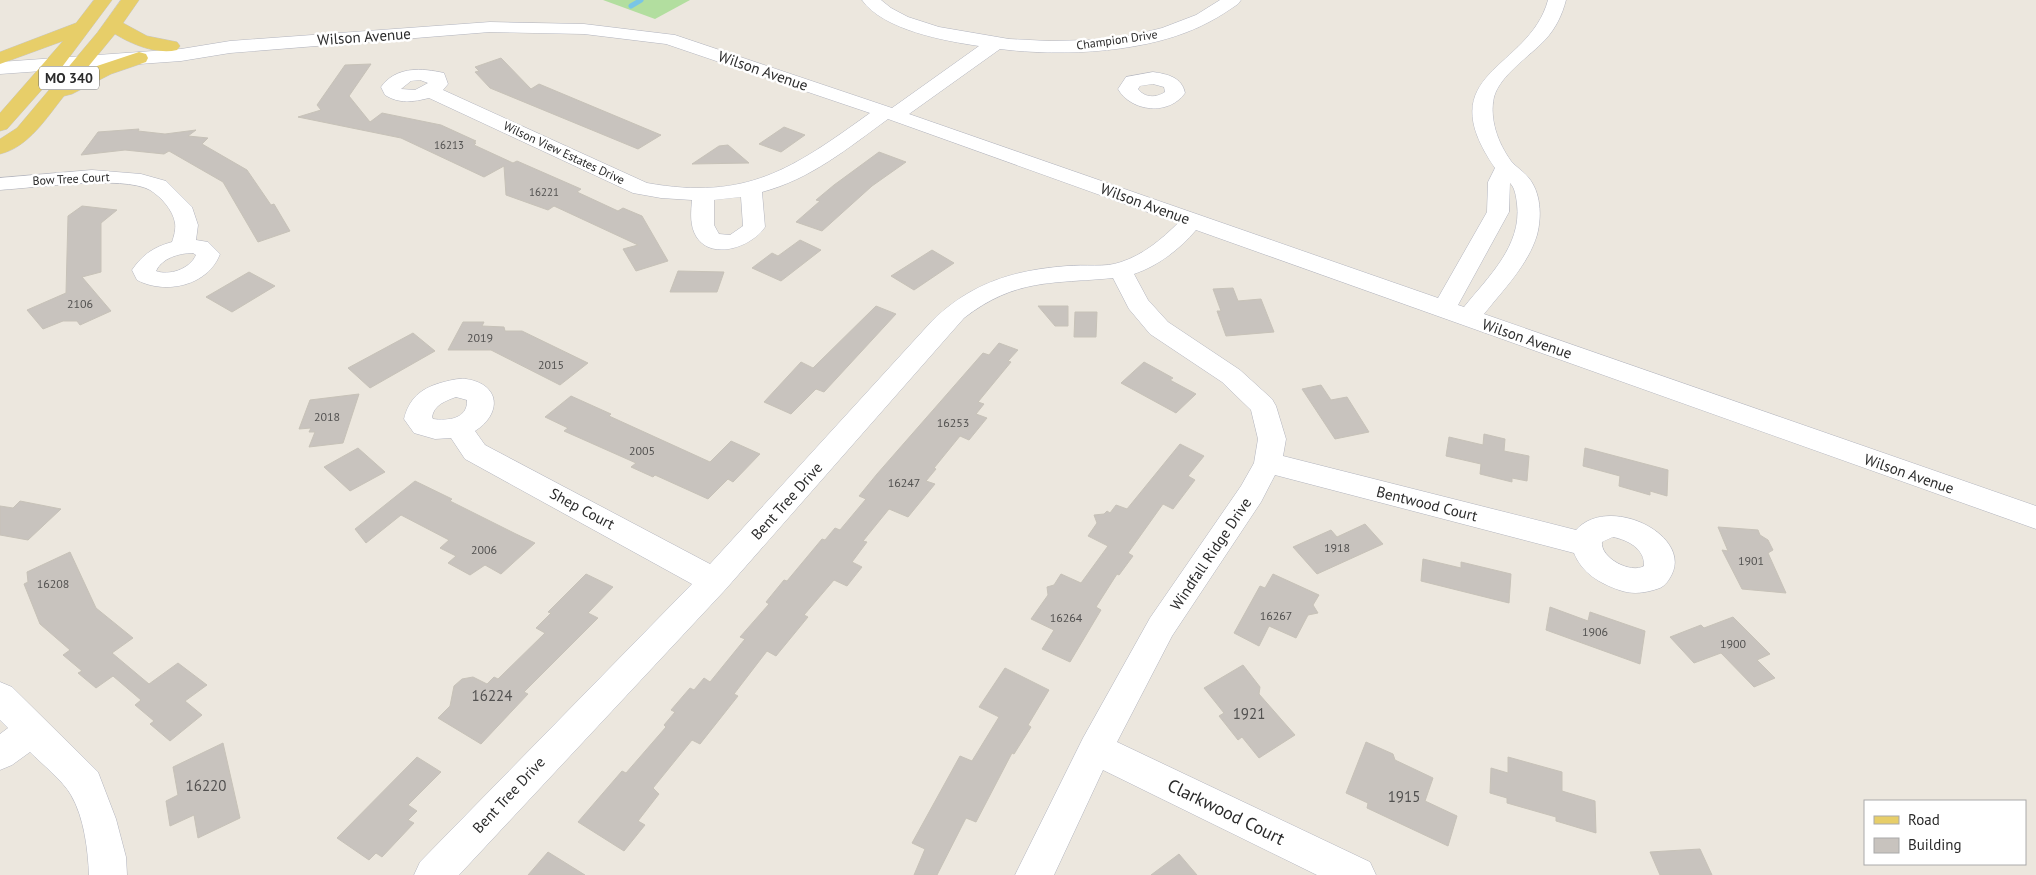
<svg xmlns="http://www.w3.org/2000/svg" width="2036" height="875" font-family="'PT Sans',sans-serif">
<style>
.green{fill:#b2de9f}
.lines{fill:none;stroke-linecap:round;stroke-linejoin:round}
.stream{stroke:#79c5e6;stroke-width:5}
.building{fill:#c8c3be;stroke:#c7c2b8}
.minor-casing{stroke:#b2b4be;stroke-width:1}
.major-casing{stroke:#c8c8c8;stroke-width:1}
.minor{fill:#fff;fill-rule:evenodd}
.major{fill:#e7ce69;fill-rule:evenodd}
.labels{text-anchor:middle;stroke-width:5;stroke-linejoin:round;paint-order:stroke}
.far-number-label{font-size:11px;fill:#525150}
.far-street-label{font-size:12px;fill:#2b2b2b;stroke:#fff}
.number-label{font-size:12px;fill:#525150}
.shield{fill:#fff;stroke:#6b6b6b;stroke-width:1}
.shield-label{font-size:14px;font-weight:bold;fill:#2b2b2b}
.street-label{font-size:15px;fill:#2b2b2b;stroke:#fff}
.near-number-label{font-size:15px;fill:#525150}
.near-street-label{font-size:18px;fill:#2b2b2b;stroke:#fff}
</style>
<rect width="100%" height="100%" fill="#ece7de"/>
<path class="green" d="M603 0H690L655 19Z"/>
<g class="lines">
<path class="stream" d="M631 6 641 0"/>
</g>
<path class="building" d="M501 58 531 89 539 84 661 135 638 149 490 88 475 72 479 71 475 67Z
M371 64 349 96 370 122 382 113 441 125 476 141 473 142 476 143 474 145 513 163 517 161 581 189 577 192 618 211 623 208 642 216 668 261 636 271 623 249 638 245 554 206 548 210 506 195 504 166 484 177 401 138 298 117 321 110 317 105 345 65Z
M784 127 805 135 781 152 759 144Z
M139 129 138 131 165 134 196 130 188 136 208 138 202 144 247 170 271 205 274 204 290 231 258 242 223 182 169 151 164 154 125 150 81 155 98 132Z
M728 145 749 163 692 164 719 146Z
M879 152 906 162 872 186 822 231 796 222 820 201 816 200 834 185Z
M82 206 117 210 101 223V272L82 277 111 311 80 325 77 321H63L43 329 27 310 66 293 68 216Z
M800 240 821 250 781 281 752 268 772 253 778 256Z
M932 250 954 263 914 290 891 276Z
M678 271 724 272 717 292H670Z
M249 272 275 286 232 312 206 297Z
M1233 288 1238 301 1261 299 1274 332 1226 336 1217 311H1221L1213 289Z
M876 306 896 314 824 392 816 389 791 414 764 402 801 362 813 368Z
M1038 306H1068V326H1055Z
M1075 312H1097L1096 337H1074Z
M463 322H484L482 326 504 327 505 331H522L588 363 560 385 491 350H448Z
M413 333 435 351 370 388 348 368Z
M999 343 1018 350 1008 361 1011 362 978 402 984 404 976 414 987 418 969 440 960 436 934 468 936 469 926 481 935 484 908 517 889 509 863 541 867 542 852 562 862 567 847 586 834 580 804 615 808 617 776 656 767 651 734 694 738 696 700 744 692 740 653 788 659 794 638 821 645 825 624 851 578 822 622 771 626 773 666 727 664 725 675 712 671 710 690 688 694 690 704 678 710 682 745 639 740 637 769 604 766 602 784 580 787 581 822 539 825 540 835 528 840 530 866 499 859 496 877 474 983 353 989 355Z
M1144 362 1173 378 1170 380 1196 394 1176 413 1121 383Z
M1321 385 1331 400 1347 397 1369 432 1335 439 1302 389Z
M359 394 343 443 309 447 315 432H309L311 428 299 429 310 400Z
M571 396 611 414 609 416 710 462 731 441 760 454 733 482 728 479 708 499 655 475 653 477 631 467 636 463 564 431 568 428 545 417Z
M1484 434 1505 439 1504 451 1529 456 1527 481 1512 478V482L1480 474 1481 464 1446 456 1449 437 1483 445Z
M1180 444 1204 456 1188 476 1195 480 1173 509 1163 504 1128 553 1133 556 1119 575 1117 574 1096 607 1101 610 1070 662 1042 649 1054 630 1031 619 1048 595 1047 587 1054 585 1061 574 1081 583 1108 546 1088 536 1097 523 1094 515 1104 514 1107 511 1110 513 1116 505 1127 509Z
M358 448 385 472 350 491 324 467Z
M1585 448 1668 470 1667 496 1650 491V495L1619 486 1620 476 1583 466Z
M415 481 452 499 450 501 516 534 535 543 501 574 485 565 470 575 448 563 456 556 440 548 449 540 401 515 366 543 355 529Z
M20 501 61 509 28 540 0 535V506L13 508Z
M1365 524 1383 544 1317 574 1293 547 1331 530 1337 537Z
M1718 527 1758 530 1760 535 1768 540 1773 550 1768 553 1786 593 1742 589 1722 550 1728 551Z
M70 552 96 608 133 638 112 653 149 684 178 663 207 685 185 701 202 715 170 741 150 724 154 721 135 705 141 700 113 676 96 688 78 673 82 671 63 655 70 650 40 624 24 584 28 582 27 572Z
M1423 559 1461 568V562L1511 574 1509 603 1421 581Z
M586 574 613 587 588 613 598 618 524 692 528 694 481 744 438 718 450 706 454 686 462 679 473 677 487 684 494 677 498 679 545 633 536 628 551 613 548 612Z
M1273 574 1319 595 1313 605 1318 613 1308 615 1296 638 1269 626 1259 646 1234 633 1260 586 1265 588Z
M1550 607 1588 621 1590 612 1645 631 1640 664 1546 630Z
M1733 617 1770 654 1757 660 1775 678 1754 687 1721 653 1694 663 1670 637 1701 625 1704 628Z
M1243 665 1260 687 1259 694 1295 735 1259 758 1242 737 1238 740 1219 716 1224 713 1204 688Z
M1005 668 1049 690 1028 725 1031 727 1014 754 1012 753 976 822 966 818 937 875H914L925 849 912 843 960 756 972 761 999 717 979 707Z
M1366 742 1393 754 1395 760 1433 778 1425 801 1457 816 1448 846 1367 808 1368 803 1346 793Z
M223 743 240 818 198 838 194 815 170 826 166 801 178 795 173 767Z
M417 757 441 772 408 805 417 811 408 820 414 823 382 857 376 853 369 860 337 838Z
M1508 757 1562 772V791L1595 801 1596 833 1556 821V817L1507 803V798L1490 793 1491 768 1508 773Z
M1700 849 1712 875H1660L1650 852Z
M548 852 585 875H528Z
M1179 854 1197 875H1151Z"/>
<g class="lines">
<defs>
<path id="minor" d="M862 0H881L891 8 908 17 939 27 1009 39 1049 41 1090 40 1130 36 1162 28 1196 15 1220 0H1241L1238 4C1229 10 1219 17 1209 22 1152 53 1063 57 1000 49L909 114 1438 298 1487 212 1488 182 1495 168C1428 71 1529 71 1548 0H1566C1562 15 1556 28 1545 40 1530 56 1500 75 1494 97 1489 119 1498 143 1511 161 1516 167 1523 171 1528 177 1541 192 1542 216 1537 235 1528 265 1503 290 1484 314L2036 506V529L1196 230C1180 249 1158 266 1134 274L1148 300 1168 322 1240 370 1272 399 1276 406 1286 439 1283 456 1576 530C1608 494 1691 534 1672 574 1669 580 1666 585 1660 588 1646 593 1633 595 1619 590 1599 583 1582 573 1574 553L1275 475 1261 502 1172 636 1117 742 1370 862 1376 875H1317L1103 770 1054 875H1015L1083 738 1150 618 1241 486 1254 463 1258 439 1251 410 1222 382 1150 334 1129 309 1113 278C1052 284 1016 278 964 318L725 590 459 875H414L420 862 692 584 465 459 451 438 435 439 414 433 404 419C409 399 420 389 440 383 448 381 457 378 466 379 501 384 502 414 475 431L485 445 710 564 932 321C971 283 1014 270 1067 266 1085 264 1105 268 1121 262 1143 255 1162 239 1178 223L888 119C848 148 811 179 762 192L765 227C750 249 706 262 694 232 690 222 691 211 692 200L661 198 633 193 429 98C413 102 399 104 385 95L381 87C396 66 422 68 444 73L448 84 443 90 647 183C747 201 792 169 870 113L666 44 584 34 490 32 230 53 181 61 0 74V62L181 49 230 41 490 22 584 24 675 35 892 108 979 46C945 41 883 30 862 0ZM420 80 428 83 415 90 401 89 411 81ZM1510 183C1515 188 1516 196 1517 204 1522 246 1488 277 1464 307L1458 305 1509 212ZM741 197 743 226 730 235 719 234 714 225V200ZM456 397 467 400C468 419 448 421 433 419L432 417C434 405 445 401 456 397ZM1613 537C1628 540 1645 549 1644 566 1631 574 1600 558 1602 542Z
M1153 72C1167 74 1182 77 1185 93 1169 116 1131 112 1118 89L1126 77ZM1153 84 1164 87 1165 92C1156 98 1145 98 1138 89L1140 86Z
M92 170 141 174 166 181 192 207 198 225 196 240 208 242 220 254C208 286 165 295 137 280L132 270C143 254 154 247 172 242 174 236 176 229 175 223 173 210 161 197 150 190 122 175 34 188 0 190V178ZM193 253 196 255C190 269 169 276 156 271 162 258 179 253 193 253Z
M0 682 12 687 98 772 116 819 126 857 127 875H89C88 850 84 817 71 795 64 782 41 763 30 752L12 765 0 770V734L8 728 0 720Z"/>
<path id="major" d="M94 0H112L62 67 7 129 0 131V113L63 41 0 64V52L76 23Z
M121 0H139L123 23 147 36 177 42 180 46 177 50C157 55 131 44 115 34L83 73 97 66 139 52 146 54 148 58 146 62 111 74 72 94 64 96C47 117 29 147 0 154V139L17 128 97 33Z"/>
</defs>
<use href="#minor" class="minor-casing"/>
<use href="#major" class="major-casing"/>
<use href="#minor" class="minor"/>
<use href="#major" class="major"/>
</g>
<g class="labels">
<g class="far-number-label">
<text x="449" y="149">16213</text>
<text x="544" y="196">16221</text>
</g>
<g class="far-street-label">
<text transform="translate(1117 40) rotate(-8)" y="4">Champion Drive</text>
<text transform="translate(564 153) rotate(25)" y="4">Wilson View Estates Drive</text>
<text transform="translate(71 179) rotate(-3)" y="4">Bow Tree Court</text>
</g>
<g class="number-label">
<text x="80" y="308">2106</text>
<text x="480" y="342">2019</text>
<text x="551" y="369">2015</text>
<text x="327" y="421">2018</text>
<text x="953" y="427">16253</text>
<text x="642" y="455">2005</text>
<text x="904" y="487">16247</text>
<text x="1337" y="552">1918</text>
<text x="484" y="554">2006</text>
<text x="1751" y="565">1901</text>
<text x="53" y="588">16208</text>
<text x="1276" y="620">16267</text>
<text x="1066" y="622">16264</text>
<text x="1595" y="636">1906</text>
<text x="1733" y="648">1900</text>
</g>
<rect class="shield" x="39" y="66.5" width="60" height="23" rx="4"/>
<g class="shield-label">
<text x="69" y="83">MO 340</text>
</g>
<g class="street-label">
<text transform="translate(364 37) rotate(-4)" y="5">Wilson Avenue</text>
<text transform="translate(763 71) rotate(19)" y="5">Wilson Avenue</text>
<text transform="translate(1145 204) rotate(20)" y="5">Wilson Avenue</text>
<text transform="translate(1527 339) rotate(19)" y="5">Wilson Avenue</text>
<text transform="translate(1909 474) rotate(19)" y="5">Wilson Avenue</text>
<text transform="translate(787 501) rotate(-48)" y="5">Bent Tree Drive</text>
<text transform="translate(1427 504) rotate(14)" y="5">Bentwood Court</text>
<text transform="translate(582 509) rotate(28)" y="5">Shep Court</text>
<text transform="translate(1211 554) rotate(-56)" y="5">Windfall Ridge Drive</text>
<text transform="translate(509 795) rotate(-47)" y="5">Bent Tree Drive</text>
</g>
<g class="near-number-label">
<text x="492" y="701">16224</text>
<text x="1249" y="719">1921</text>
<text x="206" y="791">16220</text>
<text x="1404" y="802">1915</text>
</g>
<g class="near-street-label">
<text transform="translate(1226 812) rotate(26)" y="6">Clarkwood Court</text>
</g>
</g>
<rect x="1864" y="800" width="162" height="65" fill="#ffffff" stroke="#aaaaaa"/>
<rect x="1874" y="816" width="25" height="8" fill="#e7ce69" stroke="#aaaaaa"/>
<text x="1908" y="825" font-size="15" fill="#2b2b2b">Road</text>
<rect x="1874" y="838" width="25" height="15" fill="#c8c3be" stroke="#aaaaaa"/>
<text x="1908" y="850" font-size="15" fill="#2b2b2b">Building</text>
</svg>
